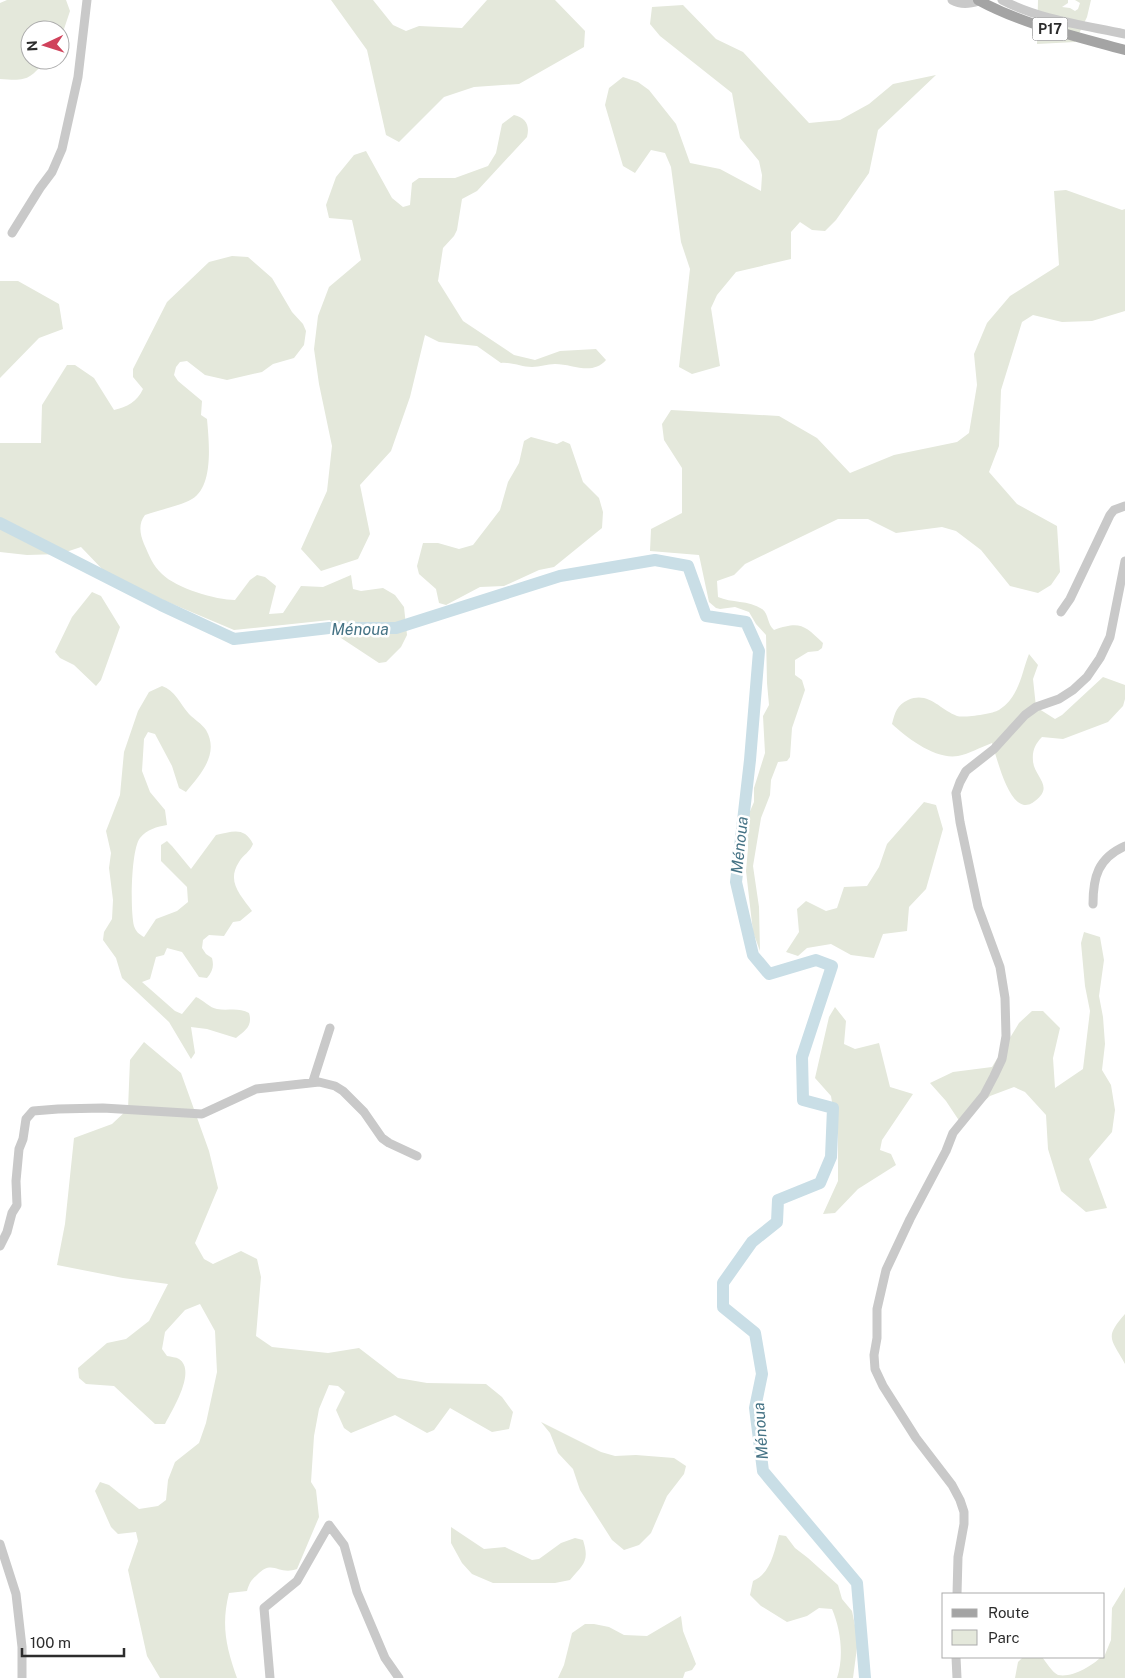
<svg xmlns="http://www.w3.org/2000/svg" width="1125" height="1678" font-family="'Public Sans',sans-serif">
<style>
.green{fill:#e4e8db}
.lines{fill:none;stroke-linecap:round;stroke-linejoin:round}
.river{stroke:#c9dee6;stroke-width:12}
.minor{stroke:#c9c9c9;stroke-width:9}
.major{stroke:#a4a4a4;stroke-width:10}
.labels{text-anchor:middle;stroke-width:5;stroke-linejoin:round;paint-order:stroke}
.shield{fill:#fff;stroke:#6b6b6b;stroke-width:1}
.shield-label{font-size:14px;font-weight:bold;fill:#2c2c2c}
.water-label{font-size:16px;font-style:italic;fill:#447284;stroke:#fff}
</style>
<rect width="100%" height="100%" fill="#fff"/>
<path class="green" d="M7 0H66L70 11 60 41V30H30V60H46C29 80 27 81 0 79V3Z
M331 0H373L393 25 406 31 419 26 462 28 487 0H555L585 31 584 47 519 84 474 87 444 97 399 142 386 135 367 50Z
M1038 0H1068V3L1062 7 1070 8 1075 11 1078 9 1080 3 1075 0H1091L1087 17 1075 42 1037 44Z
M683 5 716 39 743 52 809 123 840 120 869 104 893 84 936 75 878 130 869 173 836 220 825 231 812 230 800 222 791 232V259L736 272 717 295 711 308 720 366 692 374 679 367 690 269 681 242 671 167 665 153 651 150 635 173 623 166 605 105 609 88 623 77 638 82 649 90 676 124 690 163 720 169 761 191 762 175 759 161 740 138 732 93 660 36 650 24 652 7Z
M514 115C526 118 530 125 527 137L477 191 462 199 457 230 454 236 443 248 438 281 463 321 514 355 535 360 560 351 596 349 606 360C592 376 573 364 555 364 547 364 540 367 532 367 521 367 512 362 501 363L477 346 439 342 425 335 410 397 391 451 360 485 370 534 358 559 321 571 301 549 327 491 332 446 319 384 314 349 318 316 329 287 361 260 352 220 329 218 326 205 336 177 354 155 366 151 392 198 403 207 410 205 412 183 419 178H455L488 166 496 153 502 124Z
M1066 190 1122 210 1125 209V311L1092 321 1062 322 1033 315 1022 322 1001 390 999 446 989 472 1017 504 1057 526 1060 572 1051 585 1038 593 1010 586 981 550 956 531 942 527 896 533 868 519H838L745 564 734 575 717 581 718 597C731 603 749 600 762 609 769 614 767 624 774 630 800 621 804 625 823 643L822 648 818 651 808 652 795 660V675L802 680 805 690 792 728 790 757 787 761 778 762 771 780 770 795 761 818 753 866 759 907 760 951 753 932 746 871 748 848V816L754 802V788L765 753 763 716 769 705 767 683 766 635 756 624 749 612 735 607 720 609 716 608 709 602 699 555 650 551 651 529 682 513V468L664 440 662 424 671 410 779 416 817 438 850 473 894 455 957 442 969 433 977 385 974 354 987 323 1010 296 1059 265 1054 191Z
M232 256 248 257 272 278 292 312 303 324 306 331 304 345 294 358 273 364 262 372 227 380 205 375 187 361 180 362 176 367 174 375 178 381 202 401 201 415 207 419C209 442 214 486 192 499 180 506 159 510 145 515 138 524 140 534 144 544 149 555 153 566 162 574 176 588 216 600 235 600L250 580 257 575 265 577 276 586 269 614 283 613 301 586 323 587 351 575 353 589 361 591 383 588 395 595 404 607 407 635 401 647 386 662 379 663 341 638 330 620 234 630 163 600 103 570 81 547 60 554 27 555 0 552V443H41L42 405 67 365H75L94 378 114 410C127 407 137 402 143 389L133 377V369L167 302 209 262Z
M0 281H18L59 304 63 329 39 338 0 378Z
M531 437 557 444 563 441 570 444 583 482 599 498 603 512 602 528 554 567 539 570 504 586 480 587 446 605 439 603 436 589 419 574 417 566 423 543H438L459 549 473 545 500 510 508 482 519 463 524 441Z
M92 592 101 596 120 627 101 680 96 686 74 665 60 658 55 652 72 617Z
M1029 654 1038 665 1033 679 1036 707 1055 719 1062 715 1103 677 1125 685V699L1123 706 1108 722 1063 739 1042 737C1035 744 1032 751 1033 761 1034 777 1055 786 1035 801 1031 804 1029 805 1024 805 1007 802 997 758 992 743 981 747 969 754 958 756 936 760 907 738 892 724 895 712 897 705 908 700 929 691 940 710 957 716 964 718 992 714 999 710 1002 708 1008 703 1010 700 1021 686 1023 669 1029 654Z
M162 686C175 690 180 704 189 714 194 719 202 724 206 730 220 754 200 775 186 792L179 788 172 766 155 734 148 732 144 739 142 771 150 792 165 810 167 825C157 827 147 829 140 838 131 849 130 911 134 926 136 932 139 934 144 937L156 919 177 911 188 902 187 887 161 861V845L167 841 172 846 191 869 216 835C232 832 244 826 253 844 250 852 243 855 239 862 226 882 241 895 252 911L240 921 233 922 224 936 209 935 203 940 202 948 206 954 212 958C214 966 213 971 207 978L199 977 182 952 167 948 164 955 156 957 150 979 142 982 175 1011 182 1014 196 997C203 1000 210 1008 217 1009 228 1011 239 1007 249 1013 253 1026 245 1031 236 1038L207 1029 191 1027 195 1053 191 1059 169 1022 122 978 116 958 103 940 104 932 112 919 113 900 109 868 111 853 106 831 120 795 124 752 138 711 149 692Z
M924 802 936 805 943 829 926 889 909 907 907 931 883 934 874 958 851 955 831 944 807 948 798 956 786 952 799 932 797 909 806 901 826 911 837 908 844 887 867 886 879 867 887 844Z
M1084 932 1100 937 1104 960 1099 996 1103 1017 1105 1044 1102 1070 1111 1085 1115 1110 1112 1132 1089 1159 1107 1208 1086 1212 1061 1191 1048 1149 1046 1115 1025 1092 1014 1087 990 1096 960 1122 946 1101 930 1083 953 1072 992 1067 1019 1023 1032 1011H1043L1060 1028 1053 1058 1055 1088 1083 1069 1090 1011 1085 986 1081 943Z
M835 1007 846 1021 844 1044 855 1049 879 1043 890 1087 913 1094 882 1140 880 1150 891 1154 896 1165 858 1189 835 1213 823 1214 838 1181V1119L833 1108 831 1096 815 1078 829 1017Z
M144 1042 181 1073 209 1151 218 1188 195 1243 204 1259 213 1264 241 1251 257 1259 261 1277 256 1336 272 1347 328 1353 359 1348 398 1378 427 1383 486 1384 502 1397 513 1412 509 1429 492 1432 450 1408 434 1430 427 1433 395 1415 351 1433 344 1428 336 1410 345 1392 338 1386 329 1385 319 1409 314 1436 311 1482 316 1490 319 1517 297 1569C278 1576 273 1558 257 1575 251 1580 249 1584 247 1591L229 1593C221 1625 226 1647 237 1678H160L147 1656 128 1570 138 1541 136 1532 118 1534 111 1527 95 1491 100 1482 109 1485 139 1509 158 1506 166 1500 168 1480 175 1462 199 1443 206 1423 217 1372 215 1331 200 1304 185 1310 165 1332 162 1349 167 1356C171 1357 176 1357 179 1359 197 1371 172 1410 165 1424H155L114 1386 86 1384 79 1378 78 1368 107 1343 126 1339 149 1321 168 1284 123 1278 57 1265 65 1224 74 1138 112 1124 128 1109 130 1060Z
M1125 1314V1364C1111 1338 1104 1338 1125 1314Z
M541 1422 601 1452 615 1456 636 1455 674 1458 686 1466 684 1474 667 1496 651 1533 639 1545 624 1550 612 1540 580 1490 573 1469 558 1453 550 1433Z
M451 1527 484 1549 505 1547 532 1560 539 1559 561 1543 575 1538 583 1540C590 1562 583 1564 570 1580L555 1583H493L472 1574 462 1563 451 1543Z
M779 1535 786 1536 795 1548 808 1558 838 1585 842 1599 852 1611 858 1640 853 1678H837C844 1657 841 1630 832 1609L819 1608 807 1616 787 1622 761 1606 750 1595 753 1581C771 1573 774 1552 779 1535Z
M1125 1587V1678H1015L1018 1662 1023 1657H1042C1046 1662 1052 1672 1058 1675 1072 1678 1092 1666 1101 1657H1104L1111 1640 1112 1608Z
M681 1616 683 1631 696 1664 692 1670 685 1672 683 1678H558L564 1665 572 1633 585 1624H594L609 1627 624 1635 647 1636Z"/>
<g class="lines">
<path class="river" d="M0 523 161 605 234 639 329 628H396L560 576 655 560 688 566 706 616 746 622 759 651 750 760 736 882 753 955 769 974 816 960 832 966 802 1057 803 1100 833 1108 831 1157 820 1183 778 1200 777 1222 752 1242 723 1283V1307L755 1333 762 1374 755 1408 763 1471 857 1583 865 1678"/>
<path class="minor" d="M952 0C961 5 969 4 979 1
M1002 0C1040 20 1083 25 1125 34
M12 233 40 188 52 172 62 149 78 77 87 0
M1061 612 1070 599 1110 515 1114 510 1125 506
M1093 904C1093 877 1098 858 1125 846
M313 1081 330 1028
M0 1246 7 1232 12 1213 17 1205 16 1181 19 1149 23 1139 26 1119 33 1111 58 1109 103 1108 202 1114 256 1089 319 1082 335 1086 343 1091 364 1112 382 1138 389 1143 417 1156
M0 1544 16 1594 22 1647V1678
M957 1594 958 1557 964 1524V1512L960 1500 952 1485 916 1438 883 1386 875 1369 874 1355 877 1338V1309L886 1270 910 1219 946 1151 953 1133 984 1095 994 1076 1002 1059 1006 1036 1005 998 1000 967 978 907 960 822 956 793 960 782 966 771 994 749 1025 715 1036 707 1059 699 1073 690 1087 677 1100 658 1110 637 1125 561
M956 1657 957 1678
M270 1678 264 1608 297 1581 329 1525 344 1545 357 1592 385 1658 399 1678"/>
<path class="major" d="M978 0C1024 25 1075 36 1125 50"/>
</g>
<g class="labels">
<rect class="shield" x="1032.5" y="17.5" width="35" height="23" rx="4"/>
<g class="shield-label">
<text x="1050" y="34">P17</text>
</g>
<g class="water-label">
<text x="360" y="635">Ménoua</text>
<text transform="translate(739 845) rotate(-84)" y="6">Ménoua</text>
<text transform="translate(760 1431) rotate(-94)" y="6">Ménoua</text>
</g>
</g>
<rect x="942" y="1593" width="162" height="65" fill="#ffffff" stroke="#ababab"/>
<rect x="952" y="1609" width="25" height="8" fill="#a4a4a4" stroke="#ababab"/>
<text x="988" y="1618" font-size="15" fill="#2c2c2c">Route</text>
<rect x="952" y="1630" width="25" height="15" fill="#e4e8db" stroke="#ababab"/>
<text x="988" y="1643" font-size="15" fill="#2c2c2c">Parc</text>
<g transform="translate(45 45) rotate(266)"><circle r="24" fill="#ffffff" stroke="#ababab"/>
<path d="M0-4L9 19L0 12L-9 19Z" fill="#d0425b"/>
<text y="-8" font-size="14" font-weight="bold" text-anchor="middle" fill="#2c2c2c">N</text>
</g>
<path d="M22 1648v8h102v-8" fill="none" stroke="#2c2c2c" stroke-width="2.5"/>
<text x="30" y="1648" font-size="15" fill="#2c2c2c" stroke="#ffffff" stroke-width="4" paint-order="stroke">100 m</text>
</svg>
